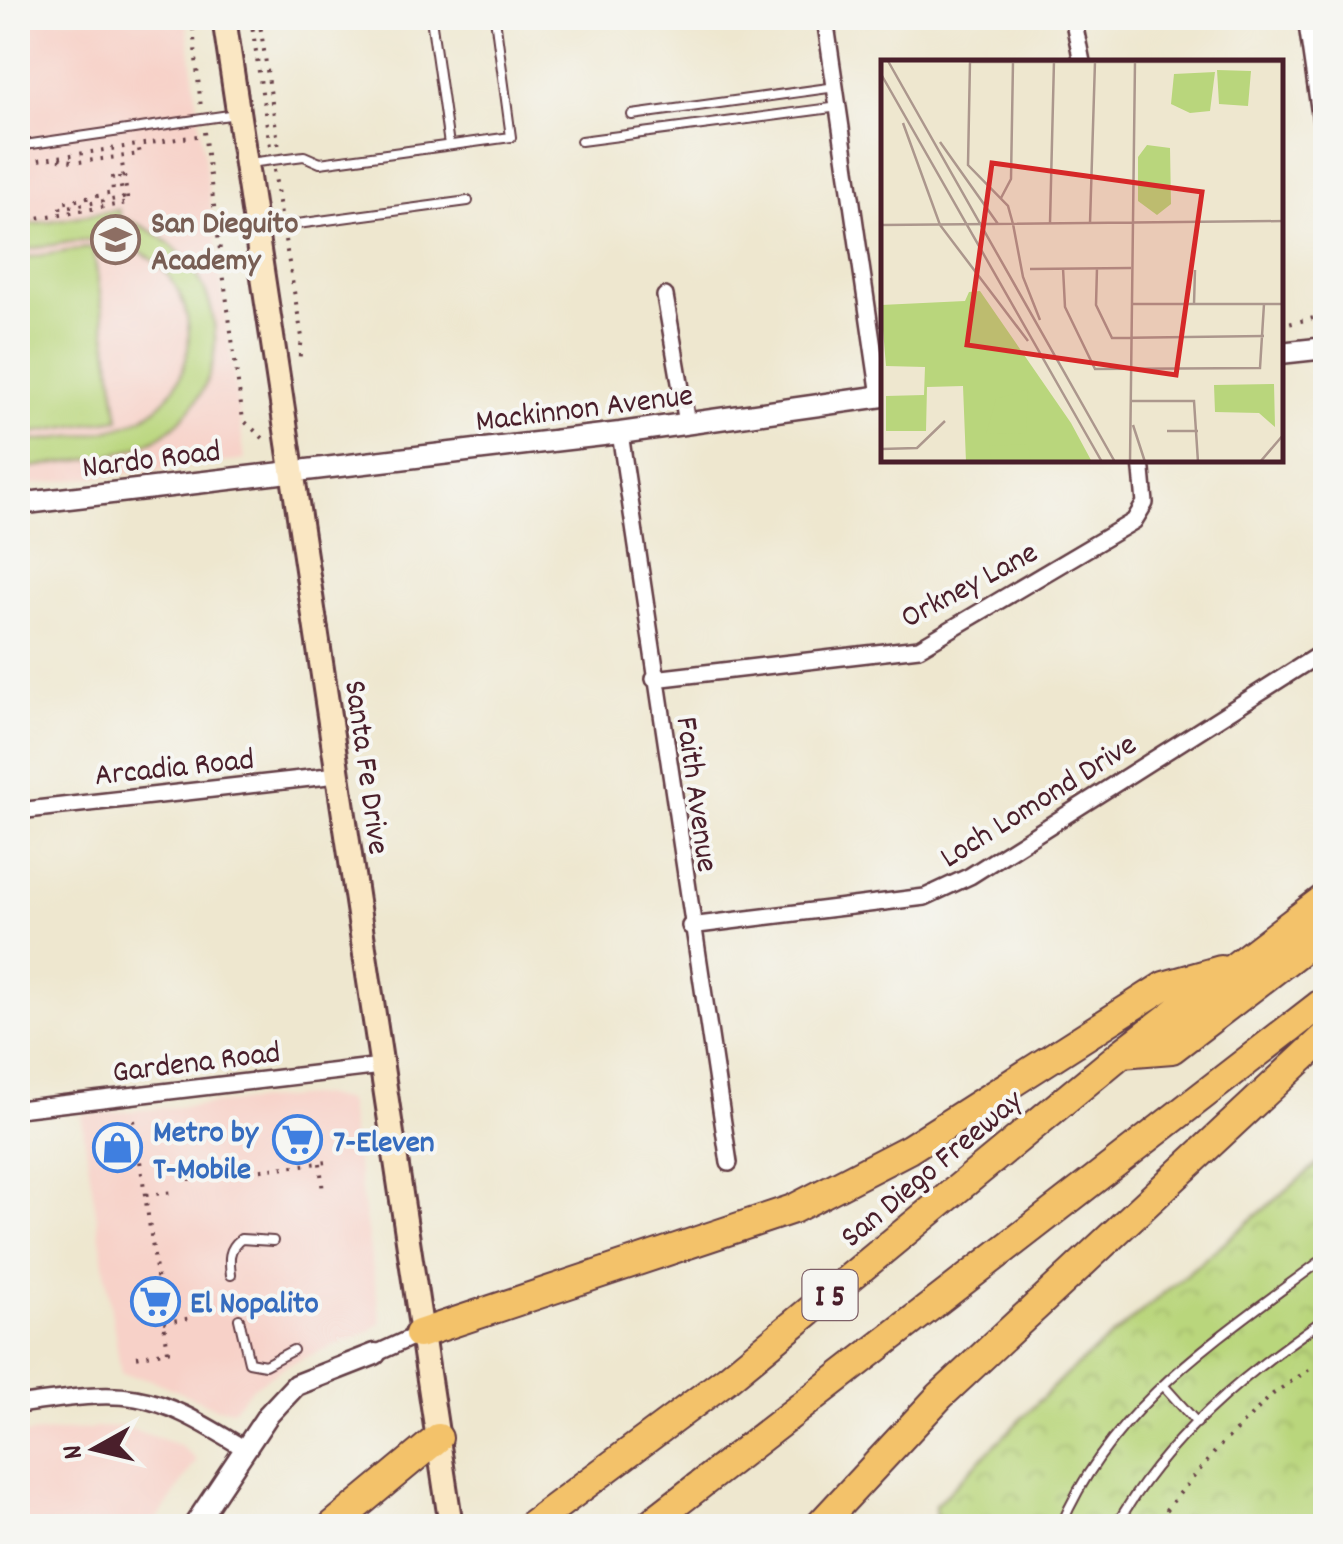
<svg xmlns="http://www.w3.org/2000/svg" width="1343" height="1544" font-family="Dekko,sans-serif">
<style>
.built{fill:#f7d1c8}
.park{fill:url(#park-crowns);stroke:#827a54;stroke-width:2.5}
.pitch{fill:#b9d67c;stroke:#827a54;stroke-width:2.5}
.lines{fill:none;stroke-linecap:round;stroke-linejoin:round}
.service-casing{stroke:#633d44;stroke-width:12}
.minor-casing{stroke:#633d44;stroke-width:20}
.tertiary-casing{stroke:#633d44;stroke-width:25}
.secondary-casing{stroke:#633d44;stroke-width:28}
.motorway-casing{stroke:#633d44;stroke-width:32}
.path{stroke:#633d44;stroke-width:4;stroke-dasharray:2.5 8;stroke-linecap:butt}
.service{stroke:#fff;stroke-width:8}
.minor{stroke:#fff;stroke-width:15}
.tertiary{stroke:#fff;stroke-width:20}
.secondary{stroke:#fae7c3;stroke-width:22}
.motorway{stroke:#f3c26a;stroke-width:28}
.labels{text-anchor:middle;stroke-width:8;stroke-linejoin:round;paint-order:stroke}
.shield{fill:#f6f6f2;stroke:#7e6067;stroke-width:2.5}
.shield-label{font-size:30px;font-weight:bold;fill:#4a1f2b}
.education-label{font-size:32px;font-weight:bold;fill:#785e54;stroke:#f6f6f2;text-anchor:start}
.street-label{font-size:32px;fill:#4a1f2b;stroke:#f6f6f2}
.shop-label{font-size:32px;font-weight:bold;fill:#366cbe;stroke:#f6f6f2;text-anchor:start}
.inset-road{fill:none;stroke:#ac978d;stroke-width:2.5}
.view{fill:#d62828;fill-opacity:0.15;stroke:#d62828;stroke-width:5}
.inset-edge{fill:none;stroke:#4a1f2b;stroke-width:5}
</style>
<defs>
<pattern id="park-crowns" width="20" height="18" patternUnits="userSpaceOnUse" patternTransform="scale(2.5)"><rect width="20" height="18" fill="#b9d67c"/><path d="M2 6a3 3 0 1 1 6 0M12 15a3 3 0 1 1 6 0" fill="none" stroke="#a1b76b"/></pattern>
</defs>
<rect width="100%" height="100%" fill="#f6f6f2"/>
<filter id="ink" filterUnits="userSpaceOnUse"><feTurbulence type="fractalNoise" baseFrequency=".01" numOctaves="2"/><feDisplacementMap in="SourceGraphic" scale="20" xChannelSelector="R" yChannelSelector="G"/><feConvolveMatrix kernelMatrix="1 2 1 2 8 2 1 2 1" color-interpolation-filters="sRGB"/></filter>
<filter id="wash" filterUnits="userSpaceOnUse"><feTurbulence type="fractalNoise" baseFrequency=".0048" numOctaves="4" result="noise"/><feDisplacementMap in="SourceGraphic" scale="40" xChannelSelector="R" yChannelSelector="G"/><feGaussianBlur stdDeviation="2.25" result="paint"/><feColorMatrix in="noise" values="0 0 0 0 0 0 0 0 0 0 0 0 0 0 0 0 0 1.4 0 .05"/><feComposite in="paint" operator="in"/></filter>
<g filter="url(#wash)">
<rect width="100%" height="100%" fill="#eee7cf"/>
<path class="built" d="M18 18H186L245 460 18 486Z
M321 1095 347 1101 381 1322 370 1331 285 1366 252 1388 233 1409 217 1408 149 1379 121 1374 81 1115Z
M122 1426 179 1445 197 1460 153 1526H18V1435Z"/>
<path class="park" d="M1325 1158V1526H936L935 1505 1061 1379Z"/>
<path class="pitch" d="M119 210 120 218C217 245 253 369 165 433 125 461 65 461 18 469V443C56 437 104 437 138 420 212 383 203 270 124 245 91 234 51 246 18 251V226Z
M93 247 119 419 18 435V259Z"/>
</g>
<g filter="url(#ink)">
<g class="lines">
<defs>
<path id="service" d="M431 18 449 145
M632 115 836 87
M581 141 839 107
M18 146 236 114
M249 163 304 156 320 163 511 137 495 18
M260 229 468 201
M231 1275C229 1259 228 1249 241 1239L273 1241
M239 1319 249 1362 265 1365 293 1350
M1163 1385 1197 1423
M1061 1526C1112 1404 1224 1334 1326 1257
M1116 1526C1164 1440 1245 1373 1326 1318"/>
<path id="minor" d="M825 18 880 396
M1073 18 1082 62
M1306 18 1326 156
M665 296 687 423
M620 433 729 1163
M654 679 919 648 1134 521 1145 503 1141 460
M18 811 337 775
M690 926 925 897 970 876 1326 650
M18 1109 381 1066
M375 1354 419 1334
M18 1405C129 1389 147 1388 245 1449"/>
<path id="tertiary" d="M1280 353 1326 348
M18 504 620 433 883 396
M194 1526 268 1415 296 1385 375 1354"/>
<path id="secondary" d="M224 18 451 1526"/>
<path id="motorway" d="M1122 1053 1172 1049 1326 931
M419 1334 793 1209 909 1149 1164 986 1221 970
M332 1526 438 1438
M530 1526 727 1379 1122 1053 1326 897
M647 1526 1326 1000
M819 1526 940 1396 1326 1036"/>
</defs>
<use href="#service" class="service-casing"/>
<use href="#minor" class="minor-casing"/>
<use href="#tertiary" class="tertiary-casing"/>
<use href="#secondary" class="secondary-casing"/>
<use href="#motorway" class="motorway-casing"/>
<path class="path" d="M192 18 201 108
M251 18 270 146
M259 18 279 148
M204 132 243 420 265 440
M59 159 79 162 140 154 138 145
M18 163 197 136
M274 170 281 215
M119 176 123 198 61 208V203L113 193 112 178 124 175 121 157
M18 221 128 203 124 175
M285 240 302 337 299 363
M1280 326 1326 315
M134 1120 168 1351 136 1357
M320 1163 323 1193
M188 1179 328 1162
M146 1195 174 1192
M164 1322 193 1318
M1152 1526 1220 1446 1273 1394 1326 1358"/>
<use href="#service" class="service"/>
<use href="#minor" class="minor"/>
<use href="#tertiary" class="tertiary"/>
<use href="#secondary" class="secondary"/>
<use href="#motorway" class="motorway"/>
</g>
</g>
<defs>
<symbol id="school-ring" viewBox="-11 -11 22 22"><circle r="9.5" fill="#f6f6f2" stroke="#8d6e63" stroke-width="1.5"/><path d="M0-5L7-2L0 1L-7-2ZM-4 1L0 2.5L4 1V4Q0 6-4 4Z" fill="#8d6e63"/></symbol>
<symbol id="supermarket-ring" viewBox="-11 -11 22 22"><circle r="9.5" fill="#f6f6f2" stroke="#3f7fe0" stroke-width="1.5"/><path d="M-6-5.5h2.5l.6 2H6L4.5 2H-2.5L-4.4-4H-6ZM-1.5 3.2a1.3 1.3 0 1 0 .1 0ZM3 3.2a1.3 1.3 0 1 0 .1 0Z" fill="#3f7fe0"/></symbol>
<symbol id="shop-ring" viewBox="-11 -11 22 22"><circle r="9.5" fill="#f6f6f2" stroke="#3f7fe0" stroke-width="1.5"/><path d="M-5-2.5h2.3a2.7 3.5 0 0 1 5.4 0H5L5.5 6h-11ZM-1.5-2.5h3a1.5 2.3 0 0 0-3 0Z" fill="#3f7fe0"/></symbol>
</defs>
<g fill-rule="evenodd">
<use href="#school-ring" x="88" y="212" width="55" height="55"/>
<use href="#supermarket-ring" x="270" y="1112" width="55" height="55"/>
<use href="#shop-ring" x="90" y="1120" width="55" height="55"/>
<use href="#supermarket-ring" x="128" y="1274" width="55" height="55"/>
</g>
<g class="labels">
<rect class="shield" x="802.5" y="1270" width="55" height="50" rx="8"/>
<g class="shield-label">
<text x="830" y="1305">I 5</text>
</g>
<g class="education-label">
<text x="151" y="232">San Dieguito<tspan x="151" dy="37">Academy</tspan></text>
</g>
<g class="street-label">
<text transform="translate(584 406) rotate(-7)" y="11">Mackinnon Avenue</text>
<text transform="translate(151 457) rotate(-7)" y="11">Nardo Road</text>
<text transform="translate(968 583) rotate(-28)" y="11">Orkney Lane</text>
<text transform="translate(174 765) rotate(-6)" y="11">Arcadia Road</text>
<text transform="translate(369 767) rotate(82)" y="11">Santa Fe Drive</text>
<text transform="translate(699 794) rotate(82)" y="11">Faith Avenue</text>
<text transform="translate(1037 799) rotate(-32)" y="11">Loch Lomond Drive</text>
<text transform="translate(196 1060) rotate(-7)" y="11">Gardena Road</text>
<text transform="translate(930 1167) rotate(-40)" y="11">San Diego Freeway</text>
</g>
<g class="shop-label">
<text x="153" y="1141">Metro by<tspan x="153" dy="37">T-Mobile</tspan></text>
<text x="333" y="1151">7-Eleven</text>
<text x="190" y="1312">El Nopalito</text>
</g>
</g>
<g transform="translate(881 60)">
<rect width="402" height="402" fill="#eee7cf"/>
<path d="M99 231 190 363 211 402H85L82 326 46 327 45 371H5V336L43 335 44 307 5 306 0 245 84 241 88 232ZM393 324 394 367 378 353 334 352 333 325Z" fill="#b9d67c"/>
<path d="M336 10 370 11 367 46 338 44ZM334 12 329 51 309 53 290 44 293 14ZM266 85 289 88 290 144 276 155 257 141V97ZM147 329 145 373 105 374 115 339ZM147 384 150 402H111L108 386Z" fill="#b9d67c"/>
<path class="inset-road" d="M7 1 234 402M89 1 87 105 127 146 132 164M89 2H403M0 14 221 402M22 63 59 165 147 281M59 82 117 164M120 138 130 119 132 2M169 163 173 1M209 163 214 2M132 164 142 217 159 260M0 165 403 161M182 208 184 247 214 309 379 308 383 244M216 208 215 245 231 278 383 276M149 209 250 208M250 244H403M313 244 314 210M251 341H313L317 402M252 365 264 402M286 371H317M0 389 36 388 64 361M249 402 254 1M379 402 403 374"/>
<path class="view" d="M111 103 321 132 295 315 86 285Z"/>
<rect width="402" height="402" class="inset-edge"/>
</g>
<rect width="1343" height="1544" fill="none" stroke="#f6f6f2" stroke-width="60"/>
<g transform="translate(95 1449) rotate(262)" stroke="#f6f6f2" stroke-width="8" paint-order="stroke">
<path d="M0-8L18 38L0 25L-18 38Z" fill="#4a1f2b"/>
<text y="-15" font-size="28" font-weight="bold" text-anchor="middle" fill="#4a1f2b">N</text>
</g>
</svg>
